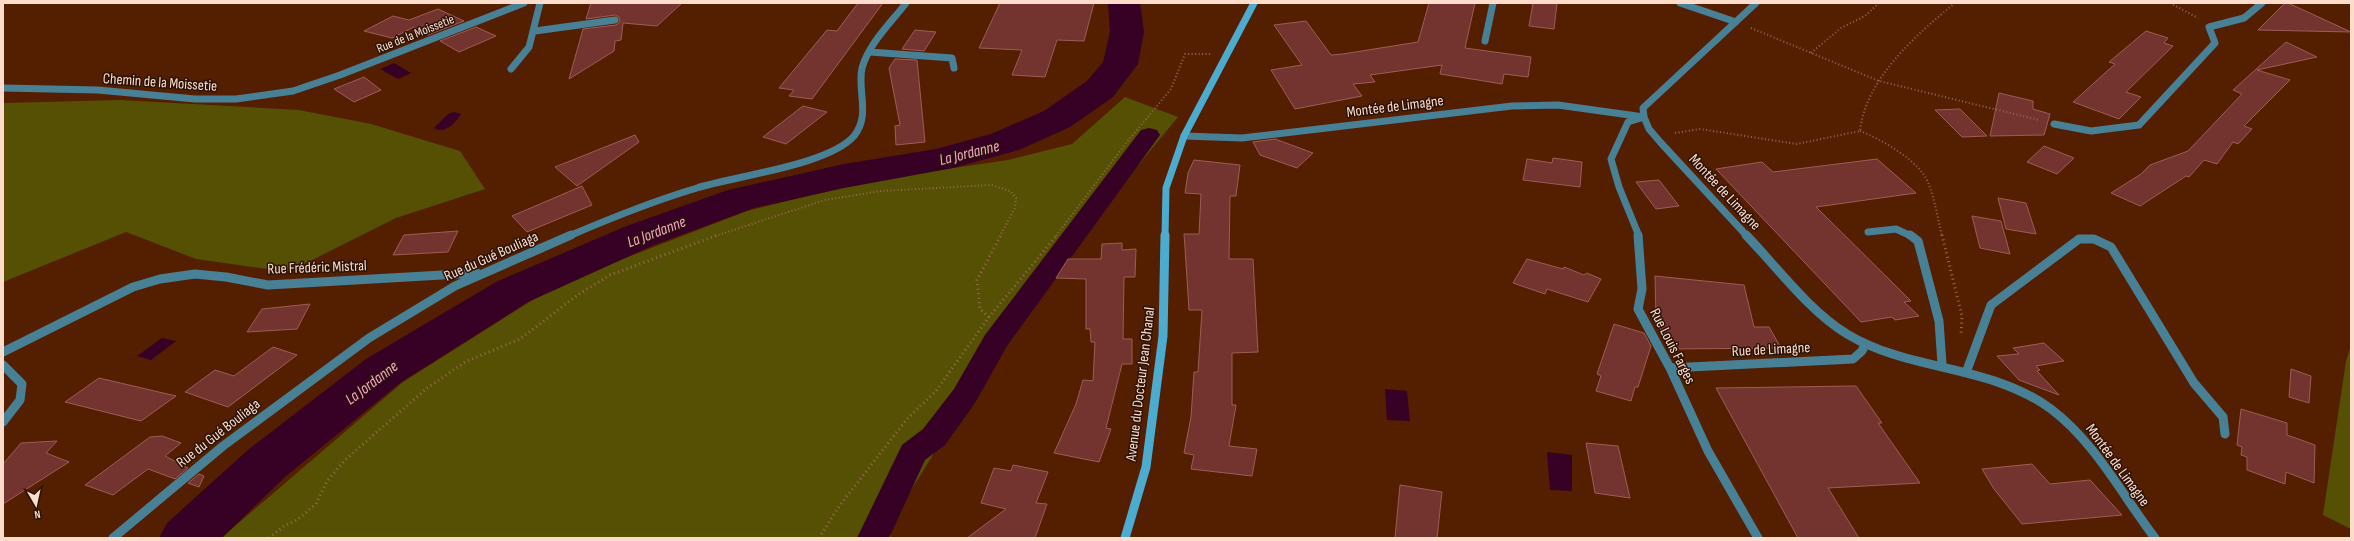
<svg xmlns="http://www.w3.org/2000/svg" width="2354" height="541" font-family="'Sofia Sans Condensed',sans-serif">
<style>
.green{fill:#555003}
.water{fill:#360124}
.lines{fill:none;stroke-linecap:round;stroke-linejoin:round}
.canal{fill:#360124;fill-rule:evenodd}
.river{fill:#360124;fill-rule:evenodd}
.building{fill:#73332f;stroke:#9e5c56}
.path-far1{stroke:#976951;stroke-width:2;stroke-dasharray:1 2.5;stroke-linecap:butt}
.path{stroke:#976951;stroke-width:3;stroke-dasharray:1 3.5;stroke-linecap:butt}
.lane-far1{stroke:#488096;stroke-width:7}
.lane{stroke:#488096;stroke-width:9}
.street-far1{stroke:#488096;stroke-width:7}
.street{stroke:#488096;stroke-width:9}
.secondary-far1{stroke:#4caccf;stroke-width:7}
.secondary{stroke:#4caccf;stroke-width:9}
.labels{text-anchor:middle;stroke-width:3;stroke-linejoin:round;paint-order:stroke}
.far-street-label{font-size:13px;fill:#fedccc;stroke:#291207}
.street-label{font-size:15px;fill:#fedccc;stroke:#291207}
.water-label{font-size:16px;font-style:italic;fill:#faa1d3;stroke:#291207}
</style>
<rect width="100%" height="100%" fill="#541f01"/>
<path class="green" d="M1125 97 1178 117 1121 186 993 357 891 523V538H221L403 382 558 284 747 211 872 180 1008 160 1072 144Z
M120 100 299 110 371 124 460 151 485 189 396 218 288 272 196 259 126 232 3 282V103Z
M2351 345V529L2323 515 2346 361Z"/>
<path class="water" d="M394 63 411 73 398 79 380 69Z
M454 112 461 114C456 122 445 135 434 128L448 114Z
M162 338 176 341 151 360 137 356Z
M1385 389 1407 391 1410 421 1387 420Z
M1547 452 1572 455V491L1550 490Z"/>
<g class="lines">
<path class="canal" d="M1149 128 1157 130 1160 135 1007 346 975 403 945 445 925 460 889 538H857L902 445 923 429 954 389 985 335 1141 130Z"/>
<path class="river" d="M1108 3H1140L1144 32 1138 64 1113 97 1070 127 1019 150 953 168 844 188 754 208 654 245 528 302 400 383 285 477 222 538H159L167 523 249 449 366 359 496 282 624 227 728 190 844 164 936 149 991 134 1044 111 1087 81 1103 62 1110 32Z"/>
</g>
<path class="building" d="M591 3H682L657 26 623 23 621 40 615 41 614 51 569 79 583 29 616 25 620 22 619 17 615 15 586 19Z
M858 3H883L812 99 789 96 794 90 779 88 827 30 837 31Z
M1000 3H1094L1084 41 1057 40 1045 77 1012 75 1022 50 979 48Z
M1429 3H1475L1465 48 1531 57 1528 77 1504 74 1502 84 1478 80 1440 74 1442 65 1370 75 1375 82 1353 84 1362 96 1295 109 1271 70 1302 65 1274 25 1306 21 1331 55 1343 54 1418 42Z
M1533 3H1557L1554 29 1529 26Z
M2285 3H2288L2351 32 2258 30Z
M438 9 464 21 428 35 414 27 392 38 364 31 393 16 409 20Z
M476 27 496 36 459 52 440 41Z
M915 30 936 32 924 51 902 49Z
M2146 31 2168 38 2164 43 2173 46 2126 92 2141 97 2119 119 2073 102 2115 64 2109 62Z
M2286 42 2317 57 2257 70 2290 80 2244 126 2252 129 2238 144 2233 142 2217 164 2204 160 2189 177 2186 176 2140 206 2111 193 2141 174 2150 165 2188 151 2242 94 2233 90Z
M895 59 917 60 925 142 896 145 895 126 900 125 889 68Z
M364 77 381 90 354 102 334 89Z
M1999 93 2033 101V109L2050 114 2044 135 1990 136Z
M803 106 827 112 786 144 763 137Z
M1960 109 1987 136 1962 137 1935 110Z
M635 135 639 142 577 186 555 167Z
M1275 139 1313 153 1297 168 1260 155 1253 142Z
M2044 146 2074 158 2057 174 2027 162Z
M1553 158 1582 162 1580 187 1523 180 1527 159 1552 163Z
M1877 159 1916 193 1816 207 1911 301 1904 302 1919 316 1895 320 1892 317 1861 322 1716 169 1762 162 1773 172Z
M1194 160 1240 165 1236 196H1230L1229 259H1253L1258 352 1232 353V405H1236L1229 446 1257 449 1252 476 1191 469 1194 455 1184 453 1191 417 1194 372H1198L1202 310H1189L1185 248 1184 234H1199L1201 194 1185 193 1188 173Z
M1659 180 1679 206 1656 209 1636 182Z
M582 186 592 205 563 217 527 232 512 216Z
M1998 198 2026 203 2036 234 2006 229Z
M1972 216 2001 221 2010 254 1980 248Z
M458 231 448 252 393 255 404 235Z
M1122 243V250L1136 249 1135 277H1124L1123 339H1132V364H1122L1106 428 1111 429 1099 462 1054 453 1076 404 1083 380 1093 381 1095 342H1091L1090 329H1086V279L1056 278 1068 259H1101L1102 244Z
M1527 259 1563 269 1564 267 1584 275 1587 273 1601 279 1588 302 1547 289 1545 294 1513 283Z
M1655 276 1744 285 1754 327H1769L1781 348 1670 349 1656 320Z
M310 304 297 329 247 332 262 309Z
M1614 324 1644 333 1651 346 1638 387H1635L1631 401 1596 391 1601 376 1597 374Z
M2044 343 2064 361 2036 366 2040 370 2037 371 2059 395 2019 380 1997 356 2019 354 2013 348Z
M273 347 297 355 228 407 185 392 215 370 234 376Z
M2291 369 2311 376 2309 403 2289 397Z
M99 378 176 396 141 421 65 402Z
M1856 386 1882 423H1878L1920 483 1828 488 1859 538H1798L1716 388Z
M2241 409 2287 423V435L2315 445 2314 483 2286 472 2285 484 2247 470V457L2241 455 2242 447 2237 445Z
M162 436 181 443 165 456 188 468 175 479 148 469 113 495 85 485 150 437Z
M57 441 46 453 69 462 3 504V464L21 443Z
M1586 443 1618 446 1630 498 1595 493Z
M2032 464 2050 484 2090 480 2122 515 2022 524 1994 489 1982 469Z
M1013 465 1048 472 1036 503 1047 504 1035 538H967L1006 509 981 503 994 468 1011 471Z
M199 474 204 476 199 487 188 483Z
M1400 485 1442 492 1437 538H1395Z"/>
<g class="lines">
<path class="path-far1" d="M2170 3 2198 18
M1751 28 1879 81 2039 120
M1811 53 1841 28 1865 16 1879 3
M1860 131C1881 139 1922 162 1929 185 1935 201 1938 219 1942 236
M1675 133 1700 129 1797 144 1860 131C1866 78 1916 35 1955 3
M715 236 825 200 881 191 991 185 1010 191 1016 198 1015 208 1000 236
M1056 236 1126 143 1171 89 1185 54H1210"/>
<path class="path" d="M1942 235 1962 316 1961 334
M989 317 980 309 977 280 1001 235
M269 538 284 526 297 520 316 504 327 481 345 460 426 389 465 362 520 339 579 294 610 275 718 235
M819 538 840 505 907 419 936 391 989 317 1057 235"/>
<path class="lane-far1" d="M1868 232 1896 229 1911 236"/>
<path class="lane" d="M1910 235 1918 241 1939 321 1942 364"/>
<path class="street-far1" d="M1680 3 1736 22
M535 31 615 20
M1485 41 1493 3
M870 52 952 58 954 68
M511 69 529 47 540 3
M3 88 98 90 195 99H236L293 91 340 75 524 3
M2054 124 2091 131 2139 125 2215 43 2209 27 2244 18 2262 3
M1184 136 1242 138 1512 106 1558 105 1644 117 1649 129 1661 143 1747 236
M569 236C611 218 653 201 697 188 735 176 829 165 854 136 871 115 857 91 862 68 869 43 891 23 906 3
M1639 236 1619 187 1611 159 1628 122 1644 117 1643 108 1756 3"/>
<path class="street" d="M1638 235 1642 289 1638 309 1670 368 1708 451 1758 538
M1746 235C1777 267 1809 311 1847 334 1910 372 1990 364 2051 409 2095 442 2122 495 2155 538
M3 352 133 287 160 279 195 274 226 277 268 285 477 273
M3 365 22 384 20 400 3 422
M1670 368 1853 359 1862 351 1865 344
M1967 370 1991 305 2079 239H2094L2111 247 2194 383 2223 417 2225 434
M113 538 223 446 369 338 455 286 571 235"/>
<path class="secondary-far1" d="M1165 236 1166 188 1184 136 1254 3"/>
<path class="secondary" d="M1125 538 1146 467 1163 336 1165 235"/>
</g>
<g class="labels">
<g class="far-street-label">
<text transform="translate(415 33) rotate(-22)" y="5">Rue de la Moissetie</text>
</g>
<g class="street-label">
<text transform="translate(160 82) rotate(4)" y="5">Chemin de la Moissetie</text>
<text transform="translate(1395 106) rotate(-7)" y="5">Montée de Limagne</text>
<text transform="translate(1725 192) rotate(47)" y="5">Montée de Limagne</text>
<text transform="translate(491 256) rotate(-24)" y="5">Rue du Gué Bouliaga</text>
<text transform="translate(317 267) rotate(-2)" y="5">Rue Frédéric Mistral</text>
<text transform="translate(1673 346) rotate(63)" y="5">Rue Louis Farges</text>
<text transform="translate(1771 349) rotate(-3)" y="5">Rue de Limagne</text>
<text transform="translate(1140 384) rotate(-83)" y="5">Avenue du Docteur Jean Chanal</text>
<text transform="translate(218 433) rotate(-38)" y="5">Rue du Gué Bouliaga</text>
<text transform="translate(2118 465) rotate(54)" y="5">Montée de Limagne</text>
</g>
<g class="water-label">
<text transform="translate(969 152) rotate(-14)" y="6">La Jordanne</text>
<text transform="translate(656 231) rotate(-21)" y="6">La Jordanne</text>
<text transform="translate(371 382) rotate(-37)" y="6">La Jordanne</text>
</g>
</g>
<rect width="2354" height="541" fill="none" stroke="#fedccc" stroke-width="8"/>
<g transform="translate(36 505) rotate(171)" stroke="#291207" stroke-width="3" paint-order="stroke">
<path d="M0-3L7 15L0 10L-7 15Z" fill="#fedccc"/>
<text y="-6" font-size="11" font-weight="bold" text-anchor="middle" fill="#fedccc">N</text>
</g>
</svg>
